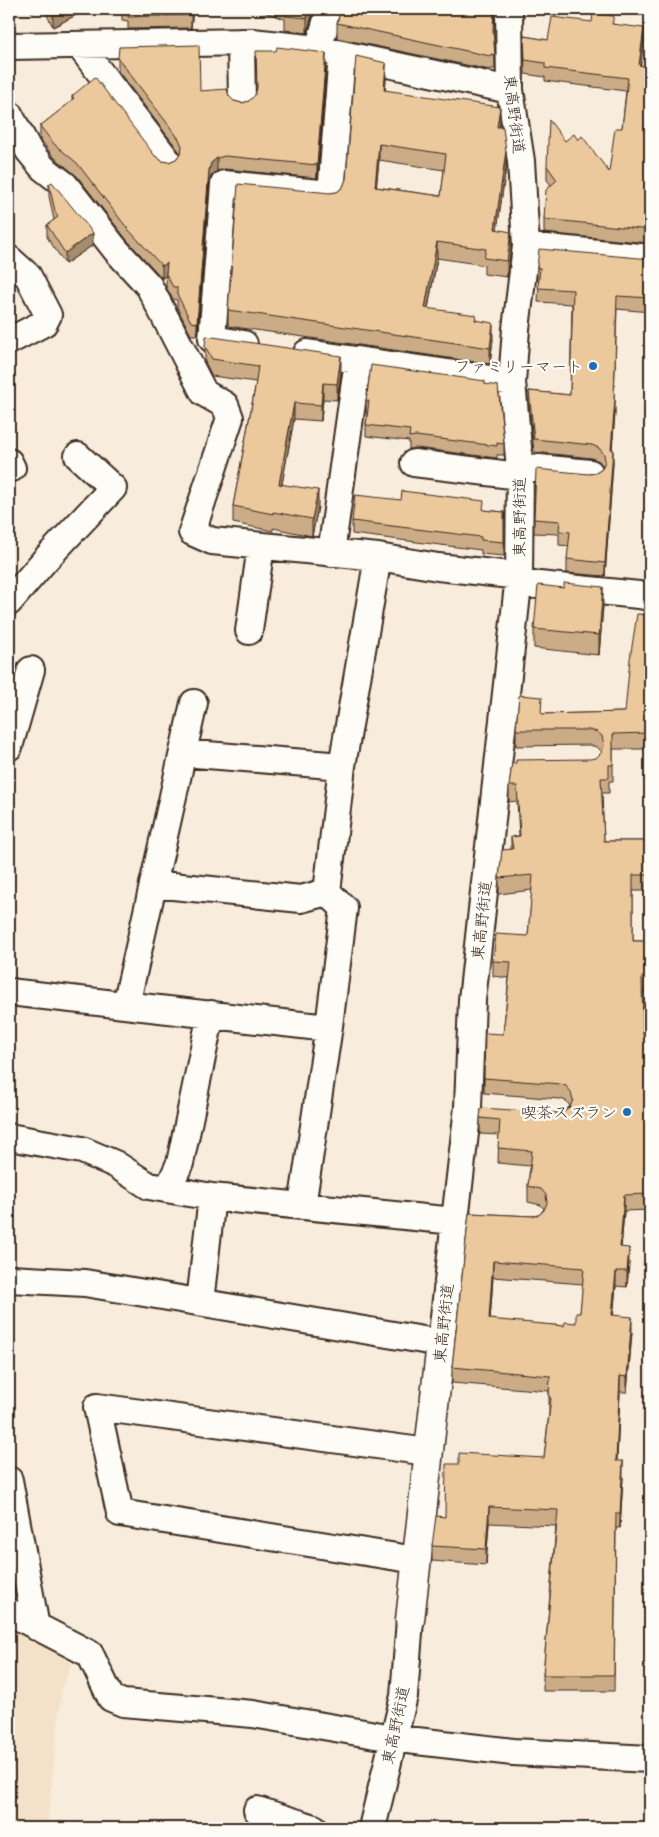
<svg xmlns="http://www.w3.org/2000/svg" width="659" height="1837" font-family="Mynerve,'Klee One',sans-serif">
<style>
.built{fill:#f4e1c9}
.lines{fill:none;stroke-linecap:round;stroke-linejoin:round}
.minor-casing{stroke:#3b2a1e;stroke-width:30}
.tertiary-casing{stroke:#3b2a1e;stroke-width:31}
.minor{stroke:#fdfcf7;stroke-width:26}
.tertiary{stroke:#fdfcf7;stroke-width:28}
.wall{fill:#cbac87;stroke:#3b2a1e;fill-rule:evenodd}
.shaded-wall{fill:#a58c6e;stroke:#3b2a1e}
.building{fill:#ecc89d;stroke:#3b2a1e;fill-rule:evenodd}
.poi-dot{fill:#1f6fb2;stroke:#fdfcf7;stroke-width:2}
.labels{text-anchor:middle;stroke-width:4.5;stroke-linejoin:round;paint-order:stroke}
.street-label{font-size:16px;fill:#3b2a1e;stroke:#fdfcf7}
.poi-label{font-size:16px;fill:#3b2a1e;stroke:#fdfcf7;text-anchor:end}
</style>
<rect width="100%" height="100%" fill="#f8ecdc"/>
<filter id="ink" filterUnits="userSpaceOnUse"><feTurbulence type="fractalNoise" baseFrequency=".02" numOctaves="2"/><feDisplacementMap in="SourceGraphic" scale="10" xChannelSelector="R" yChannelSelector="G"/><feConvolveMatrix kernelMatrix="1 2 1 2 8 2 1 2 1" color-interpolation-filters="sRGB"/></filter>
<g filter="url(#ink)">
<path class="built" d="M9 1630 24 1634 72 1663 62 1687 47 1828H9Z"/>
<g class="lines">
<defs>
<path id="minor" d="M241 42 242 101
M79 45 167 160
M9 46 252 42 318 49 510 90
M318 49 330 9
M9 114 29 151 43 168 65 185 116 250 149 286 204 393 225 405 230 418 192 532 212 541 378 557 438 567 519 576
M526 246 650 258
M9 259 28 276 48 315 44 323 9 341
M244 344 212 339 224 184 331 194 342 54
M307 353 512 382
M9 462 12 468
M414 463 519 476
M519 466 590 473
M331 553 358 360
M519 583 639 595 650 597
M9 602 45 560 113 488 78 456
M249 631 261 546
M9 747 31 670
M183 753 342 766
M153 884 301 899 327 892
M327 892 342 766 378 557
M9 992 328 1028
M126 1005 194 703
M9 1137 82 1150 115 1164 149 1186 212 1197 455 1221
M168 1189 180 1163 211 1014
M302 1206 329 1026 344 908 327 892
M9 1279 85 1283 441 1343 468 1107 472 1000 519 576 520 469 512 382 516 329 526 246 521 161 510 90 509 9
M200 1302 212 1197
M9 1480 36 1627
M416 1560 120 1513 97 1407 428 1452
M9 1612 90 1654 111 1698 123 1703 253 1714 399 1739 513 1752 650 1759
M257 1810 314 1828
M372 1828 404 1696 410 1620"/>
<path id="tertiary" d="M410 1620 441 1343"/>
</defs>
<use href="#minor" class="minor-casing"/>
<use href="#tertiary" class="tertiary-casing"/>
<use href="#minor" class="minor"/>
<use href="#tertiary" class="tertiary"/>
</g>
<path class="wall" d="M28 9H36L33 13Z
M44 9H88L53 27Z
M122 9H193L191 28 128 29V21L122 20Z
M255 9H314L307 33 285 30V19Z
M341 9H495L494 35 495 69H491L490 70 337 38V23Z
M614 24 644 41 640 66 650 67V243L544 233V219L551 185 547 180V166L565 141 578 140 609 172 622 128 626 91 545 81V77L525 74 524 36 548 40Z
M118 58 200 91 229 96 234 101 242 103 249 101 326 66 317 178 225 169 217 171 211 176 209 183 197 335H191L177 307V300L173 299 166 287V276L162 278 127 240 77 176 54 157 40 139V126L68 104 72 100V96L162 161 169 162 176 159 180 154 179 151 118 71Z
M386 79 385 90 500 123 499 127 506 167 497 230 511 248 507 277 484 274V265L437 258 428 309 476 320 493 339 490 364 228 326V310L330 193 337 192 343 187ZM379 160 444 170 441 196 376 187Z
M49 184 93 245 65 264 47 237V225L54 220 49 196Z
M650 259V312L617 309 614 399 615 413 612 449 613 463 605 576 567 573V559L569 546 559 545V534L534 533V519L589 474 596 473 602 469 603 466 599 461 592 458 534 452 529 405V391L570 395 572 304 538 302 539 281H537V267Z
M205 346 341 373 337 400 323 399 321 421 294 419 282 484 318 507 312 536 273 528V531L233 523V506L256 382 212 376 205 362Z
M485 384 504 444V455H497V458L416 448 409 449V441L366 436V425L367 413 366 412V401Z
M484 510 504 512V556L481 554V550L352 534V521Z
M603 606 599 655 534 648V629Z
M650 615V749H613V781H609V793H602L604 841H650V891H633V941H649V992H643V1034L650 1035V1108L647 1167H650L649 1210 624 1211 621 1247 629 1263 627 1287 616 1286 613 1315 632 1332 627 1392H620L617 1461 623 1477 620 1528H616L614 1691H543V1675L556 1526 489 1523 486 1565 432 1561V1546L445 1517 459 1464 544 1458 549 1413V1391L452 1383V1367L469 1213 532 1216 539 1215 544 1209 541 1205 528 1202V1186L530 1166 498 1163 499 1135 480 1134V1118L557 1113 564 1112 570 1106 566 1101 560 1099 484 1093V1078L503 1034 509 978 493 976V961L528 936 532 890 499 894V878L511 849V837L519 836 517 801 509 802V786L596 758 602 752 597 747 589 745 516 746V730L543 714 625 712ZM493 1277 583 1284 580 1313 576 1323 564 1326 490 1320Z"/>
<path class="shaded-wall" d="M66 9H88L53 27V16Z
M192 9H193L191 28V15Z
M310 9H314L307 33V18Z
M644 28V41L639 79V65Z
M326 53V66L317 178V165Z
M386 63V79L384 106V90Z
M500 107V123L497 143V127Z
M379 144V160L375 203V187Z
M506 151V167L495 245V229Z
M217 158V171L211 176 209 183 197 335V323L209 170 211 163Z
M511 232V248L507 277V261Z
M93 233V245L65 264V253Z
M437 242V258L425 324V308Z
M167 263 166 276 162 278V266Z
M493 323V339L490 364V348Z
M341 356V373L337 400V384Z
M323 383V399L321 421V405Z
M615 400V413L611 463V449Z
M294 403V419L279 500V484Z
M613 449V463L605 576V563Z
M318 490V507L312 536V519Z
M603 587V606L599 655V635Z
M650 1093V1108L646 1182V1167Z
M624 1195V1211L620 1262V1247Z
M629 1248V1263L627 1287V1271Z
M493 1261V1277L489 1335V1319Z
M616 1271V1286L612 1331V1315Z
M632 1317V1332L627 1392V1377Z
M620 1376V1392L616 1476V1461Z
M623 1461V1477L620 1528V1513Z
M489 1507V1523L486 1565V1549Z"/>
<path class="building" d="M50 9H66L53 16Z
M129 9H192L191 15 128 17 130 9Z
M287 9H310L307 18 285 16Z
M341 9H494L493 30 495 55 491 54 490 56 337 23Z
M593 13 614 16 612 24 644 28 639 65 650 67V230L544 219 546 190 557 180 547 166 549 120 565 141 574 134 578 140 582 136 609 172 615 128H622L628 78 545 68V63L525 60 524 36 548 40 552 17 592 22Z
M199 45 200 91 227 89 229 96 234 101 242 103 249 101 255 95 257 88 256 51H276L277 47 326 53 317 165 225 156 217 158 211 163 209 170 197 323 191 322 177 294V287H173L166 274 167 263 162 266 127 228 77 163 54 144 40 126 68 104 74 98 72 96 95 77 155 156 162 161 169 162 176 159 181 153 182 146 179 139 118 58 119 47Z
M356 56 386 63 384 90 500 107 497 127H503L506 151 495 229 511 232 507 261 484 258 486 249 437 242 425 308 476 315 475 320 493 323 490 348 228 310 238 184 330 193 337 192 343 187 346 179ZM379 144 446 154 441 196 375 187Z
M52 182 93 233 65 253 47 225 58 217 55 211 49 184Z
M539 249 650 259V298L617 296 614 399 615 400 611 449H613L605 563 567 559 570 532 559 531 560 521 534 519 536 469 589 474 596 473 602 469 605 461 604 454 599 448 592 445 534 439 529 391 570 395 573 290 538 288 540 268 537 267Z
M206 336 341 356 337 384 323 383 321 405 294 403 279 484 318 490 312 519 273 512V514L233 506 255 388 258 366 212 359 205 346Z
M371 365 485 381V384L498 386 504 444 497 443V446L416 436 409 437 410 430 366 425 369 401H366Z
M402 491 484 501 483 510 504 512V542L481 540V537L352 521 355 495 401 500Z
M564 583 603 587 599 635 534 629 538 585 564 588Z
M637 614 650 615V733L613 734V765H609V778H601L604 841H650V875H633V941H649V977H642L643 1034 650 1035V1077L649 1092 650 1093 646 1167H650L649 1194 624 1195 620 1247 629 1248 627 1271H616L612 1315 632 1317 627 1377 620 1376 616 1461H623L620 1513H616L614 1675H543L558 1510 489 1507 486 1549 432 1546 436 1516 445 1517 446 1464H459V1453L544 1458 551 1398 549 1397 550 1376 452 1367 469 1213 532 1216 539 1215 544 1210 547 1203 546 1195 541 1189 528 1186 532 1151 498 1148 500 1120 480 1118 481 1108 557 1113 564 1112 570 1107 573 1100 571 1092 566 1086 560 1084 484 1078 485 1033 503 1034 511 962 493 961 496 934 528 936 533 875 499 878 502 850 513 849 511 837 520 836 517 786H509L512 763H516V760L590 759 596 758 602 752 604 745 602 736 597 732 589 730H516L519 695 542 697 541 713 543 714 625 712 630 659ZM493 1261 584 1268 580 1313H576V1323L565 1322 564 1326 489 1319Z"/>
</g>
<g class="poi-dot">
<circle cx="593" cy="366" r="5"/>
<circle cx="627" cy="1112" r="5"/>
</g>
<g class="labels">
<g class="street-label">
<text transform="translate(515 114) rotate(83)" y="6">東高野街道</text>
<text transform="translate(519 517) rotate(-90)" y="6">東高野街道</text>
<text transform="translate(481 920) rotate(-84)" y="6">東高野街道</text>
<text transform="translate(443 1323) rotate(-84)" y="6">東高野街道</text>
<text transform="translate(395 1725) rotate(-78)" y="6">東高野街道</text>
</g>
<g class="poi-label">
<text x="583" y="372">ファミリーマート</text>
<text x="617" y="1118">喫茶スズラン</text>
</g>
</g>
<rect width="659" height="1837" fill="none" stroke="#fdfcf7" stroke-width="30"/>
<rect x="15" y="15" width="629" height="1807" fill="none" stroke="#3b2a1e" stroke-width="2" filter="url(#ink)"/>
</svg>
